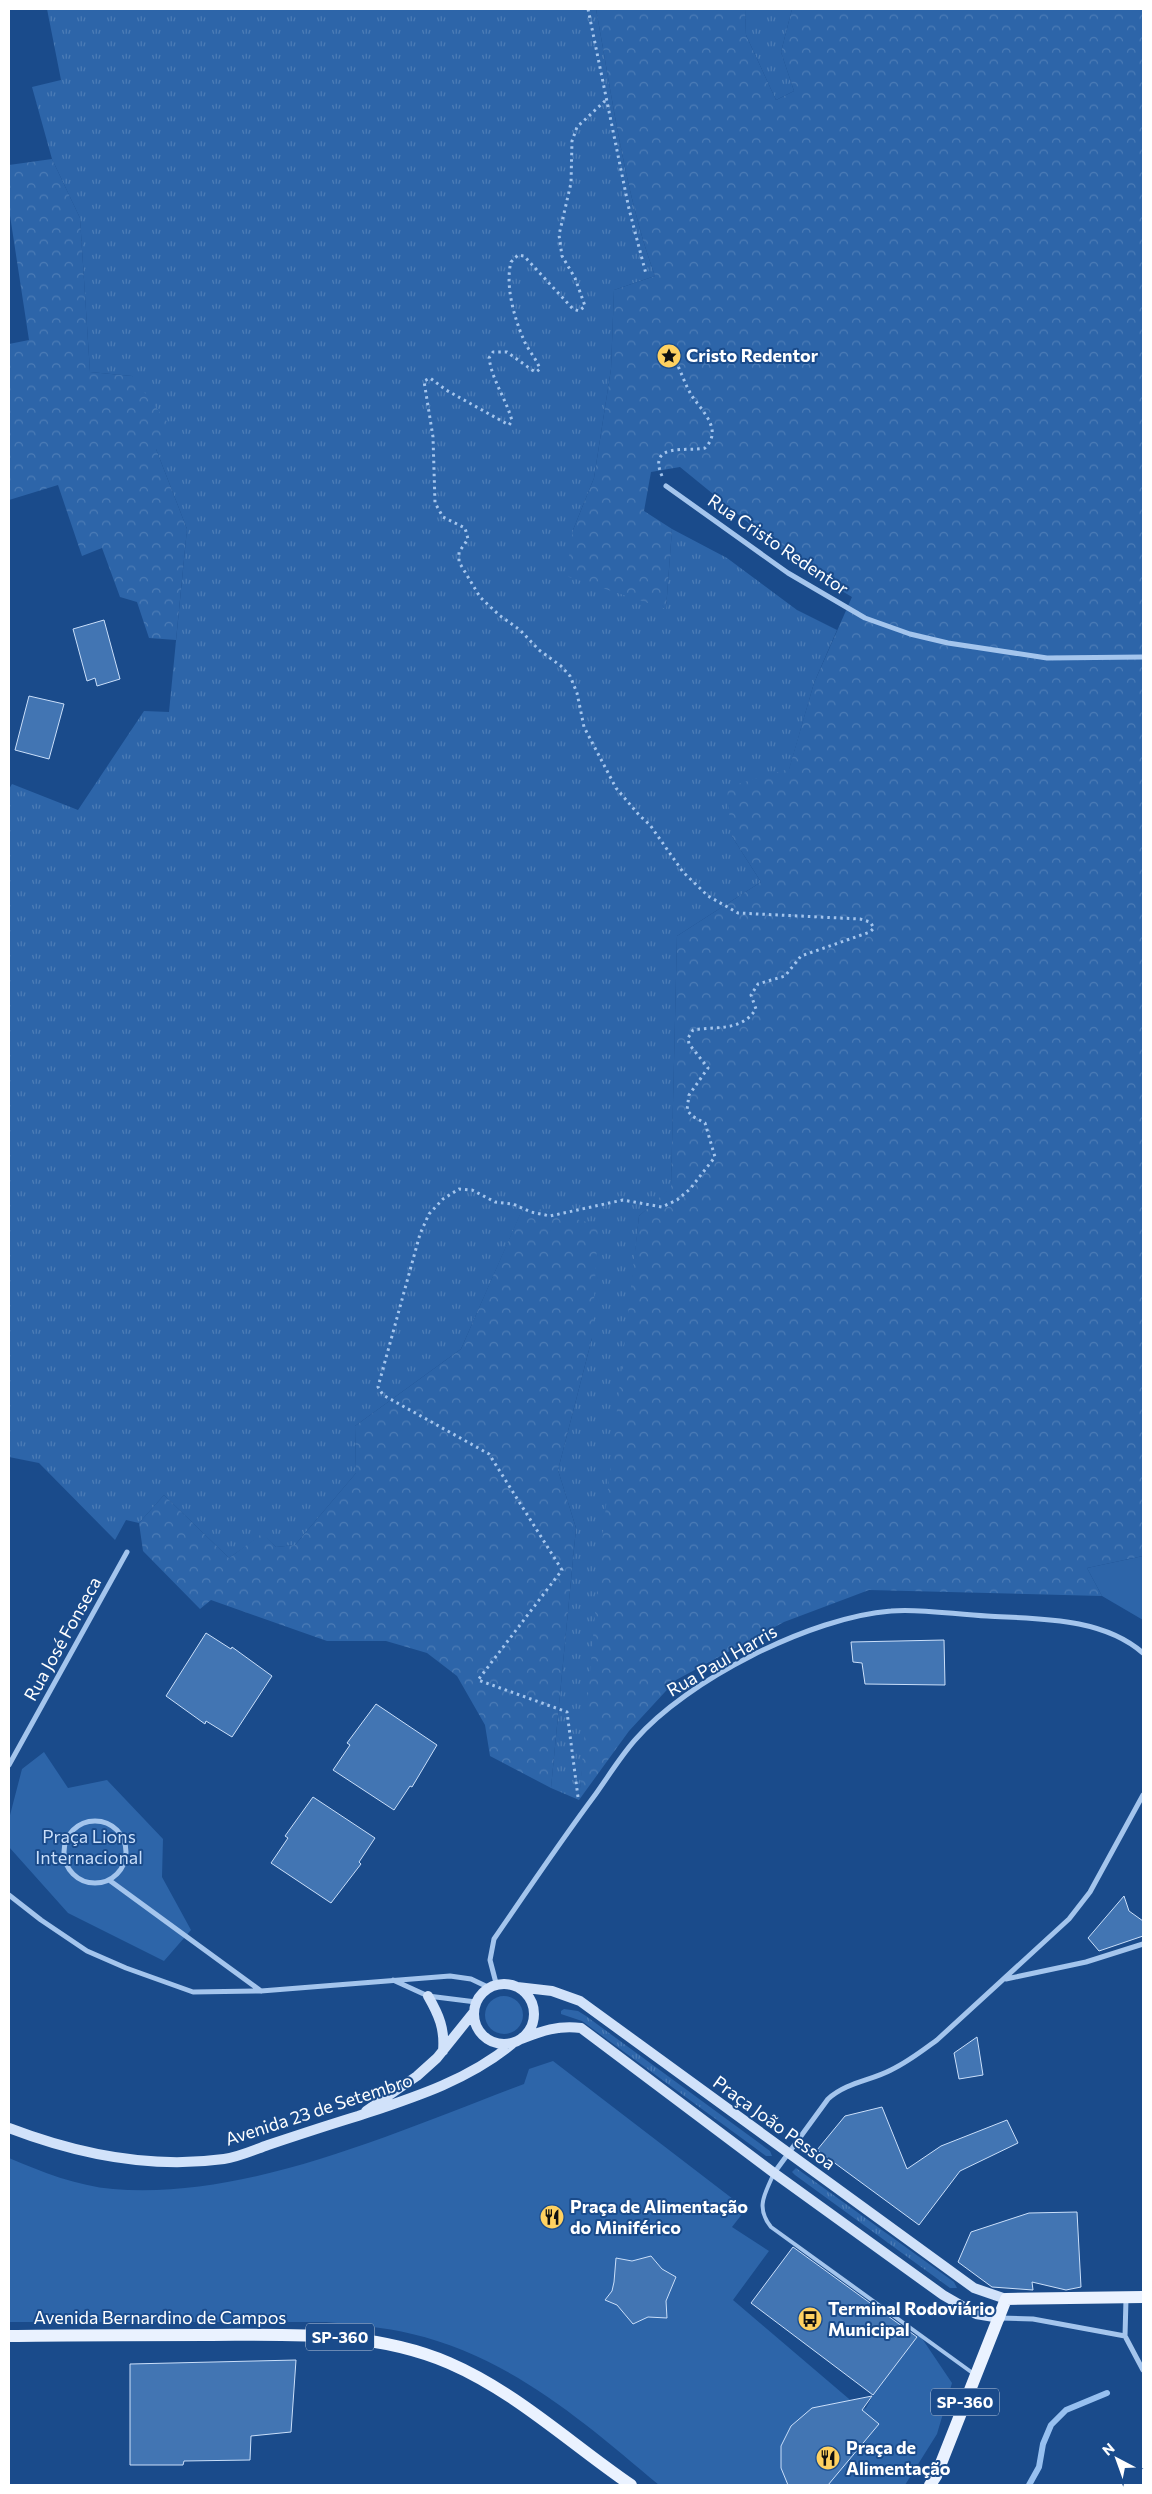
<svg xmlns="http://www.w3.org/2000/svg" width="1152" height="2494" font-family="Commissioner,sans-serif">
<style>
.grass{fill:url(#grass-tufts)}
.forest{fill:url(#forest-crowns)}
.green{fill:#2d65a9}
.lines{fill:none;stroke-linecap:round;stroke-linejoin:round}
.stream{stroke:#97c0f0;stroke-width:6}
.building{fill:#4275b3;stroke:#cadffa}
.path{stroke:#a4c5ed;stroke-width:3;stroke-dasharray:2.5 4;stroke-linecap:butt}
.lane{stroke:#a4c5ed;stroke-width:4}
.street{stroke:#a4c5ed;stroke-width:5}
.secondary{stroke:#d1e2fa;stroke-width:10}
.primary{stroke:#eaf2ff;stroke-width:12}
.labels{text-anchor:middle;stroke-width:4;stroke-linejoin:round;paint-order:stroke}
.shield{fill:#1a4b8b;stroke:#bac9dc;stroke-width:1}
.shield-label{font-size:16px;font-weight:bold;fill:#fff}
.poi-label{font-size:18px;font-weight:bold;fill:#fff;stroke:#1a4b8b;text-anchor:start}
.street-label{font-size:18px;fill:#fff;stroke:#1a4b8b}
.park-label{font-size:18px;fill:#cadffa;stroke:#1a4b8b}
</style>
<defs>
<pattern id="grass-tufts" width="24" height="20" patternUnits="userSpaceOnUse" patternTransform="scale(1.25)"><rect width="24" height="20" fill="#2d65a9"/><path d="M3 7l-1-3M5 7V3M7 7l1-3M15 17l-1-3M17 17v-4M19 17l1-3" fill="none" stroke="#4c7cb6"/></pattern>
<pattern id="forest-crowns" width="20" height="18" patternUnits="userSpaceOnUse" patternTransform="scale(1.25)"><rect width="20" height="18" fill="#2d65a9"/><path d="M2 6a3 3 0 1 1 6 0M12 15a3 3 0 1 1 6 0" fill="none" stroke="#4c7cb6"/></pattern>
</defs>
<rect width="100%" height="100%" fill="#1a4b8b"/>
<path class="grass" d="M47 9H596C612 95 625 194 655 276L614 290 611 369 594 478 573 530 666 609 672 529 727 558 797 610 837 630 814 683 789 770 731 835 761 882 677 936 671 1188 639 1216 579 1800 551 1788 576 1528 558 1470 592 1338 524 1206 461 1349 355 1426 356 1473 295 1545 276 1547 263 1534 229 1558 164 1495 139 1523 126 1520 115 1540 39 1463 9 1457V789L12 784 78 810 144 711 169 712 187 529 156 449 132 376 90 372 80 218 52 159 32 87 61 80Z
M745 9H792L781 52 794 91 776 100 746 35Z
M564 2009 578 2011 586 2016 770 2151 772 2156H766L582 2021 561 2014V2011Z
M796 2168 954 2282 957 2288H950L795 2175 792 2172Z"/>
<path class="forest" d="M596 9H745L746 35 776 100 794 91 781 52 792 9H1143V1556L1087 1568 1102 1596 869 1590 784 1622 676 1680 629 1731 579 1800 599 1568 639 1216 671 1187 677 936 761 882 731 835 727 787 789 769 814 683 852 597 805 569 680 467 651 472 644 511 672 529 666 609 566 576 573 530 594 478 611 369 614 290 655 276C625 194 612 95 596 9Z
M52 159 80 218 90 372 132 376 171 427 156 449 187 529 176 640 149 638 137 602 120 597 102 548 82 556 58 485 9 500V344L29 340 9 209V165Z
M524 1205 598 1225 592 1338 558 1470 576 1528 551 1788 490 1756 485 1725 457 1676 427 1653 386 1641H327L211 1600 200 1609 143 1551 139 1523 164 1495 229 1558 263 1533 276 1547 295 1545 356 1473 355 1426 461 1349Z"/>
<path class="green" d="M1143 1556V1620L1102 1596 1087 1568Z
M44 1752 68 1788 107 1780 163 1839 162 1877 191 1930 164 1961 68 1913 9 1847V1819L22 1769Z
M485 2015a19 19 0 1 1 38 0a19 19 0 1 1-38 0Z
M553 2061 746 2209 732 2227 769 2251 733 2300 862 2410 866 2408 873 2395 919 2334 952 2383 937 2434 905 2485H659C584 2422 510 2357 412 2334 384 2327 355 2325 326 2322H9V2158C42 2172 77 2186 113 2189 249 2200 398 2131 524 2084L529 2069Z"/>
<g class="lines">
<path class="stream" d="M1029 2485 1039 2467 1043 2444 1051 2425 1066 2410 1107 2393"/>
</g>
<path class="building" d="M104 620 120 679 97 686 95 678 87 681 73 629Z
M29 696 64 704 49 759 15 750Z
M206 1633 231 1649 232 1647 272 1676 232 1737 206 1721 205 1724 166 1696Z
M944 1640 945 1685 865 1684 862 1663 853 1662 851 1642Z
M376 1704 437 1745 412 1787 410 1786 394 1810 333 1770 350 1745 347 1743Z
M313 1797 375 1838 359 1862 361 1864 331 1903 271 1863 288 1838 285 1836Z
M1124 1896 1129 1911 1143 1921V1936L1099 1951 1088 1938Z
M977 2037 983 2075 959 2079 954 2053Z
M882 2107 907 2169 941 2146 1007 2120 1018 2143 960 2171 919 2225 817 2150 845 2116Z
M1077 2212 1081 2287 1066 2290 1032 2282 1033 2290 992 2287 958 2262 971 2232 1029 2213Z
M793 2247 917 2337 873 2395 751 2303Z
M651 2256 662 2269 676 2277 666 2301 667 2318 648 2317 633 2324 617 2305 605 2300 612 2291 614 2282 616 2258 632 2261Z
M296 2360 291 2432 251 2436 250 2460 184 2461 183 2465H130V2364Z
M872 2396 862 2410 879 2424 828 2485H788L781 2468V2446L791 2426 812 2408Z"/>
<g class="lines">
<path class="path" d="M588 9 629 209 646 274
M662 476C647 442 687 452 705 448 723 430 703 412 692 396 685 385 681 371 675 360
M578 1797 567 1712 478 1680 562 1570 489 1454 383 1395 378 1387 420 1234 429 1214 443 1199 459 1189 472 1190 495 1202 513 1204 531 1212 550 1216 623 1200 662 1207 677 1200 690 1189 715 1157 705 1123 692 1116 687 1110 689 1095 708 1068 689 1044 688 1038 693 1030C716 1026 741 1032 756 1009L751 995 758 984 785 976 801 956 870 932 874 928 870 922 860 919 738 913 708 896 683 872 650 825 639 815 616 788 584 727 577 693 570 676 561 666 539 650 520 630 499 615 480 597 459 562V552L468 539 465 528 443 517 435 503 433 437 424 381 430 378 446 390 509 425 512 421C506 398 493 383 489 358L493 352H507L532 370 536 372 540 369C536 358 527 349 523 338 514 317 505 285 511 262L518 255 524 256 573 309 579 311 585 306 575 278 562 256 559 235 571 183 572 141 577 127 607 99"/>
<path class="lane" d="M774 2173C765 2194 755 2207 771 2227L974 2374"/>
<path class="street" d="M666 486 788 573 865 618 910 634 948 643 1047 658 1143 657
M9 1765 127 1552
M64 1852a31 31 0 1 1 62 0a31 31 0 1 1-62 0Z
M109 1880 261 1991
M9 1895 41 1920 87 1951 126 1968 193 1992 261 1991 450 1976 471 1979 490 1988
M1006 1979 1086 1962 1143 1944
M393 1980 428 1996 476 2002
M496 1983 490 1960 494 1939C527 1891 560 1842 595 1795 608 1777 620 1757 635 1740 687 1680 811 1617 891 1611 919 1608 958 1615 987 1616 1038 1619 1102 1617 1143 1653
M774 2173 828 2099C847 2082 870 2081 891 2070 908 2062 922 2051 937 2040L1069 1919 1090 1892 1143 1795
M1000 2318 1033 2319 1125 2336
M1125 2336 1126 2299
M1125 2336 1143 2370"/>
<path class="secondary" d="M474 2014a30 30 0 1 1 60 0a30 30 0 1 1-60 0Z
M517 1987 552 1991 580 2001 974 2288 1006 2299
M428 1996C439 2015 445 2029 443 2051
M521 2039C542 2031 558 2025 581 2028L774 2173 943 2295 976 2314 1000 2318
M366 2111 417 2076 437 2058 473 2013
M9 2128C77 2154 152 2169 224 2159 239 2157 254 2150 268 2145 298 2135 328 2125 358 2116 412 2098 467 2081 512 2044"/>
<path class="primary" d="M9 2336C74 2335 140 2335 206 2335 288 2335 372 2330 449 2363 516 2392 571 2444 631 2485
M930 2485 936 2476 1006 2299 1143 2297"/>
</g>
<defs>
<symbol id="sight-disc" viewBox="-11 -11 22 22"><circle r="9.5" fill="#ffd160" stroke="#1a4b8b"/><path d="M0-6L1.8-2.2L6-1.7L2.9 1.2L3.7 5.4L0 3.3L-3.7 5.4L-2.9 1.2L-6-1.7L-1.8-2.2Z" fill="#111"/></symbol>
<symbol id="restaurant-disc" viewBox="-11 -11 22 22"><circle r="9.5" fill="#ffd160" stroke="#1a4b8b"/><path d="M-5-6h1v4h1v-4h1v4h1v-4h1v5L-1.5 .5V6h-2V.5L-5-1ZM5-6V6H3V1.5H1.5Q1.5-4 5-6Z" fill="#111"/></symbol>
<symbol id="bus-disc" viewBox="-11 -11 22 22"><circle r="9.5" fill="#ffd160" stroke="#1a4b8b"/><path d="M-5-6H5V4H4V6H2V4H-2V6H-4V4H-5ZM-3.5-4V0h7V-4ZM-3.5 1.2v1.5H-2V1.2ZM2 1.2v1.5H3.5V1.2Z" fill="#111"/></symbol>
</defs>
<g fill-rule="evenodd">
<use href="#sight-disc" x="655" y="342" width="28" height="28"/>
<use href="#restaurant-disc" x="538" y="2203" width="28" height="28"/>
<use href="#bus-disc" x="796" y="2305" width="28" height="28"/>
<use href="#restaurant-disc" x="814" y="2444" width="28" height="28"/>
</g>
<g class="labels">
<g class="shield">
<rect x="306" y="2323.5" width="68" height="27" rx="4"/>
<rect x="931" y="2388.5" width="68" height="27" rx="4"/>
</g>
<g class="shield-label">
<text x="340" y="2343">SP-360</text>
<text x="965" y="2408">SP-360</text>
</g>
<g class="poi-label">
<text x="686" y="362">Cristo Redentor</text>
<text x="570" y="2213">Praça de Alimentação<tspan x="570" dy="21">do Miniférico</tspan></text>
<text x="828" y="2315">Terminal Rodoviário<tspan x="828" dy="21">Municipal</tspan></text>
<text x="846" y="2454">Praça de<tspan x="846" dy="21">Alimentação</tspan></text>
</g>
<g class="street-label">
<text transform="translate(778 545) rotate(34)" y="6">Rua Cristo Redentor</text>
<text transform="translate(63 1639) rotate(-61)" y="6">Rua José Fonseca</text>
<text transform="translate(722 1661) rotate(-30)" y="6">Rua Paul Harris</text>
<text transform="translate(319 2110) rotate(-18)" y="6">Avenida 23 de Setembro</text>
<text transform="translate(774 2123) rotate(36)" y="6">Praça João Pessoa</text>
<text x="160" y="2324">Avenida Bernardino de Campos</text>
</g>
<g class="park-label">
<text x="89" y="1843">Praça Lions<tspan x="89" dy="21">Internacional</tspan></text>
</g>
</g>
<rect width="1152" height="2494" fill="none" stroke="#ffffff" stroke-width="20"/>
<g transform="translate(1117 2459) rotate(319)" stroke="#1a4b8b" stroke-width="4" paint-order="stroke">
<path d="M0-4L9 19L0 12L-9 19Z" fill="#ffffff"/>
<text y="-8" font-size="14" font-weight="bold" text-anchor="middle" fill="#ffffff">N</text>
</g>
</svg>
